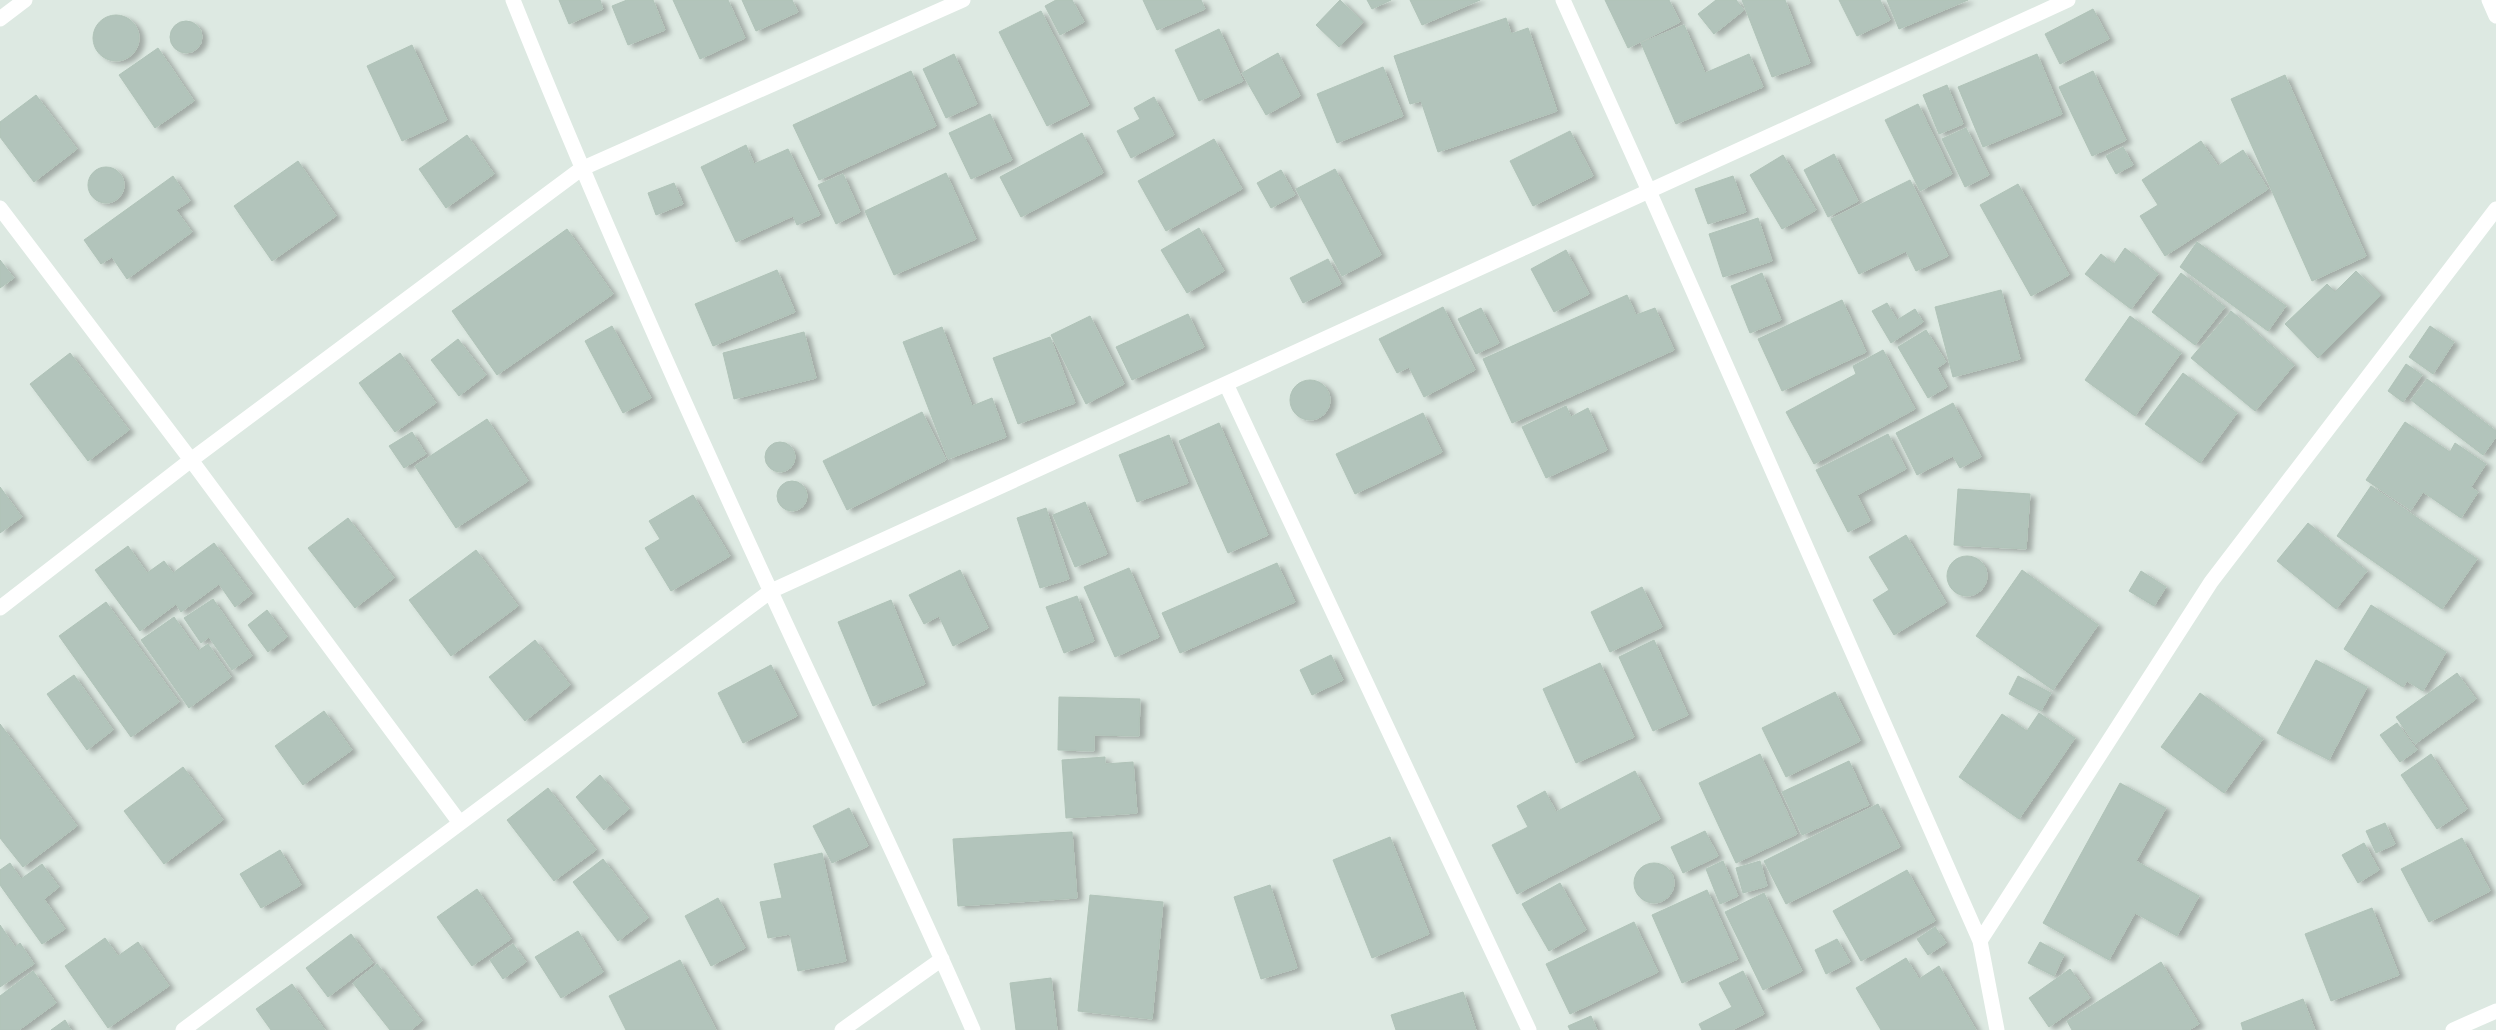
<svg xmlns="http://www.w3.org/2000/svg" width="2496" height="1030" font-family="'Space Grotesk',sans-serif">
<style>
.building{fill:#b2c4bb;stroke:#b0c3b8;filter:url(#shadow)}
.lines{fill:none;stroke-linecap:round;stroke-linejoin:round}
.minor{stroke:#fff;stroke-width:15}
</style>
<defs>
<filter id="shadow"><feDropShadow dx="5.5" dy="3" stdDeviation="2.5" flood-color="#0004"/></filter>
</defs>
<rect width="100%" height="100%" fill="#dde9e2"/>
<path class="building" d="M559 0H600L603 9 569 24Z
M627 0H653L665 30 628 45 612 6Z
M673 0H728L745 38 700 59Z
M742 0H792L798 12 756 31Z
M1056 0H1072L1084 22 1060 35 1045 6Z
M1143 0H1201L1205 9 1157 30Z
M1340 0 1363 22 1339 47 1316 25Z
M1367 0H1391L1372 9Z
M1410 0H1480L1422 25Z
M1605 0H1669L1680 22 1628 48Z
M1716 0H1736L1744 10 1714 34 1698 14Z
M1742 0H1785L1810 63 1772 77Z
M1839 0H1880L1890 20 1857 36Z
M1887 0H1968L1899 29Z
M2093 9 2109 39 2060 64 2045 34Z
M1041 11 1089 105 1047 126 999 32Z
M93 38a23 23 0 1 1 46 0a23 23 0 1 1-46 0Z
M1506 18 1511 34 1528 28 1557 111 1438 152 1421 101 1410 104 1394 56Z
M170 37a16 16 0 1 1 32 0a16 16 0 1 1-32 0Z
M1684 25 1705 73 1749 54 1763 87 1676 124 1641 43Z
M1219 29 1243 81 1199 101 1175 50Z
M412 45 447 120 402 141 367 66Z
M158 48 194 101 155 128 119 75Z
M1278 53 1300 96 1266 115 1242 73Z
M954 54 977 104 946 118 923 69Z
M2037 54 2062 114 1983 147 1958 87Z
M1383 67 1403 116 1337 143 1317 94Z
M911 71 936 126 819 180 793 125Z
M2093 71 2126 140 2092 156 2059 87Z
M2285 75 2366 256 2312 281 2231 99Z
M1947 85 1963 124 1939 134 1923 95Z
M36 95 77 149 34 182 0 137V122Z
M1154 97 1174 135 1131 158 1117 131 1140 119 1134 108Z
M1918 104 1952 174 1920 191 1885 120Z
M990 114 1012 160 971 179 949 133Z
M1966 128 1989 175 1965 187 1942 139Z
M1570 131 1593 176 1533 206 1510 161Z
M1082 133 1103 173 1021 217 1000 177Z
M467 135 494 174 446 208 419 169Z
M1214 139 1242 189 1166 231 1138 181Z
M2201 141 2218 166 2243 150 2268 189 2165 256 2140 216 2158 205 2142 180Z
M746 145 754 164 788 149 820 215 797 225 793 216 736 242 701 167Z
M2123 147 2133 165 2116 174 2106 156Z
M1834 154 1858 201 1828 217 1804 170Z
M1783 155 1816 210 1782 229 1750 175Z
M298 161 336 216 272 261 234 206Z
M88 185a18 18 0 1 1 36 0a18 18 0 1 1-36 0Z
M1335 169 1381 255 1342 276 1296 189Z
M1281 170 1295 195 1271 208 1257 183Z
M946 173 976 239 894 275 865 211Z
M843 174 860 212 836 224 818 185Z
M173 176 190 201 176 210 192 232 127 279 112 257 101 264 84 240Z
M1733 176 1746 212 1708 224 1695 189Z
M1910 180 1948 256 1916 271 1906 251 1859 274 1831 219Z
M674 183 683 204 656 215 648 193Z
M2018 184 2069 275 2031 296 1980 205Z
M1758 218 1772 261 1723 277 1709 234Z
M1199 228 1224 271 1187 293 1161 250Z
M567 229 613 294 497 375 452 311Z
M2197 242 2286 306 2268 331 2180 267Z
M2125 248 2158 274 2131 309 2085 274 2101 254 2114 264Z
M1566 250 1589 294 1554 312 1531 269Z
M1328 259 1341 284 1303 303 1290 278Z
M0 260 14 278 0 288Z
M777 270 795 312 713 346 695 304Z
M2356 271 2381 295 2318 358 2285 324 2327 284 2335 292Z
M1762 273 1781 320 1750 333 1731 286Z
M2181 273 2225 307 2195 345 2152 312Z
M2001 290 2020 359 1953 377 1935 307Z
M1627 295 1636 315 1655 308 1674 350 1512 423 1483 359Z
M1842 300 1866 352 1782 391 1758 339Z
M1887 303 1897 320 1915 309 1923 322 1891 343 1872 311Z
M1443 307 1475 370 1424 397 1409 367 1397 373 1379 339Z
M1481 308 1499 343 1476 354 1458 319Z
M2231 311 2294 365 2255 411 2191 358Z
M1188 314 1204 347 1132 380 1116 347Z
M1090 316 1124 384 1086 404 1051 335Z
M2130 316 2181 353 2135 416 2085 380Z
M612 326 651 398 623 413 585 341Z
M2430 326 2454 342 2433 374 2409 357Z
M942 327 972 406 992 398 1006 437 948 459 903 342Z
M1926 330 1946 362 1937 368 1947 387 1928 398 1898 347Z
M804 332 816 378 734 399 723 353Z
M1050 337 1075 403 1018 424 993 358Z
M458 339 486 375 459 396 431 360Z
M1883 350 1915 409 1814 464 1786 412 1856 374 1853 366Z
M70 353 129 430 88 461 30 384Z
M400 353 436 403 395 432 359 383Z
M2406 364 2422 375 2403 402 2388 391Z
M2183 373 2237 413 2200 463 2145 424Z
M2427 379 2496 431V437L2483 455 2411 400Z
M1290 400a20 20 0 1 1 40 0a20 20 0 1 1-40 0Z
M1953 403 1981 457 1960 468 1953 456 1917 475 1896 433Z
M1566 406 1571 417 1588 408 1607 450 1546 478 1522 427Z
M922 412 946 460 847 510 823 461Z
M1423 413 1442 452 1355 494 1336 454Z
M487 419 528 481 456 528 415 466Z
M2405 422 2450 452 2455 443 2486 464 2471 487 2478 492 2461 518 2423 492 2411 510 2366 480Z
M1219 423 1268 535 1228 553 1179 441Z
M412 432 426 454 404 468 389 446Z
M1888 434 1906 469 1857 495 1870 521 1848 532 1816 470Z
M1169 435 1188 483 1137 502 1119 455Z
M765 457a15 15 0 1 1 30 0a15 15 0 1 1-30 0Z
M777 496a15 15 0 1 1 30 0a15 15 0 1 1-30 0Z
M2371 486 2477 559 2442 609 2337 536Z
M0 487 22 517 0 533Z
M1958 489 2030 494 2026 549 1954 545Z
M693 495 730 556 671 591 645 548 660 539 649 521Z
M1085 502 1107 554 1075 567 1053 515Z
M1046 508 1069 579 1040 588 1017 518Z
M348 518 394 578 355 608 308 548Z
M2308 523 2367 571 2336 609 2277 561Z
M1906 535 1946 603 1894 635 1873 600 1889 590 1869 557Z
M214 543 252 594 235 607 219 584 181 612 176 604 140 631 95 570 128 546 147 573 164 561 173 573Z
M476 550 518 606 451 656 409 600Z
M1947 576a20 20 0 1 1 40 0a20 20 0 1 1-40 0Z
M1277 563 1295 602 1180 653 1162 613Z
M1129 568 1159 637 1115 657 1084 587Z
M960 570 988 628 953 646 939 616 924 624 909 595Z
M2022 570 2098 625 2053 690 1976 636Z
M2141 571 2166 587 2154 606 2129 591Z
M1642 587 1662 627 1610 652 1591 612Z
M1077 596 1094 641 1064 653 1046 607Z
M213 599 252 656 232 670 209 637 201 643 184 618Z
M891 600 925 684 873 706 838 622Z
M106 602 179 702 131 737 59 636Z
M2371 605 2446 652 2423 691 2407 681 2403 687 2344 649Z
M267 610 287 637 268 652 248 625Z
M174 617 198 651 208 644 231 677 189 708 141 640Z
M535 640 570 685 525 721 489 677Z
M1654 640 1688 715 1653 731 1619 657Z
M1331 655 1343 680 1312 695 1300 670Z
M2316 660 2367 687 2329 760 2277 733Z
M1600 663 1634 737 1576 763 1543 689Z
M771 665 797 716 743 743 718 693Z
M2457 673 2476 699 2415 744 2396 717Z
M74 675 113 730 87 750 47 694Z
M2018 676 2051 693 2041 711 2009 694Z
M1835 692 1860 741 1786 777 1762 728Z
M2200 693 2263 739 2224 793 2161 747Z
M1059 697 1140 699 1139 736 1094 735V751L1058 750Z
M324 711 352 750 303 785 275 746Z
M2039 713 2075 738 2019 819 1959 777 2002 714 2027 731Z
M2397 723 2417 750 2400 762 2380 735Z
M0 724 77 826 23 867 0 838Z
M1760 754 1797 834 1736 863 1699 783Z
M2431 754 2467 809 2437 829 2401 775Z
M1105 757V764L1133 762 1137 813 1066 818 1062 760Z
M1849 761 1869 805 1802 835 1782 792Z
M183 767 223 820 164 864 124 811Z
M1635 771 1660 819 1517 894 1492 845 1528 827 1517 806 1545 791 1556 812Z
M600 775 629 809 604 830 576 797Z
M2120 783 2166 808 2136 861 2199 896 2177 936 2135 913 2109 960 2043 923Z
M548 788 596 850 554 881 507 820Z
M1878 804 1900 847 1786 904 1764 861Z
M849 808 868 846 832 863 813 826Z
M2385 823 2395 844 2376 853 2366 831Z
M1705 831 1718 856 1683 873 1671 847Z
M1072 832 1077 898 958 906 953 839Z
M1390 837 1429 934 1372 958 1333 860Z
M2462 838 2490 891 2429 922 2401 869Z
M2364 843 2379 870 2358 883 2342 855Z
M280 850 301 885 261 908 240 874Z
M822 853 846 961 798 971 790 934 768 938 760 902 782 898 774 864Z
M603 859 648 918 618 941 573 882Z
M1723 861 1738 896 1720 904 1706 869Z
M1760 861 1767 886 1743 893 1736 868Z
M1634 883a20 20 0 1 1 40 0a20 20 0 1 1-40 0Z
M10 863 21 879 42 864 59 887 44 899 65 929 42 944 0 885V870Z
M1907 870 1935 921 1861 961 1833 911Z
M1560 883 1586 930 1549 951 1522 904Z
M1270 885 1297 968 1261 979 1234 897Z
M477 889 511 939 472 966 437 917Z
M1707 890 1738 959 1682 983 1652 915Z
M1764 893 1802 971 1763 990 1725 912Z
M1090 895 1163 902 1152 1019 1078 1011Z
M718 898 745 948 711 966 685 916Z
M2372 908 2399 975 2331 1001 2305 934Z
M1634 922 1658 972 1570 1014 1546 964Z
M0 925 15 947 20 943 34 964 0 987Z
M1935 927 1946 943 1928 955 1917 939Z
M578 931 603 972 561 998 535 957Z
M351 934 373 963 328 997 306 968Z
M105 938 118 956 138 942 169 986 108 1028 65 966Z
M1837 939 1850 962 1826 974 1815 950Z
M2040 942 2064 955 2054 976 2028 963Z
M513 944 526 962 503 979 490 960Z
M1906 958 1919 979 1939 966 1976 1030H1881L1856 988Z
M680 960 716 1030H626L609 996Z
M2161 962 2199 1024 2189 1030H2072L2067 1021Z
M377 964 422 1021 411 1030H390L353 983Z
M2070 969 2090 998 2049 1027 2029 998Z
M33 971 56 1003 19 1030H0V996Z
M1743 971 1764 1014 1732 1030H1702L1699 1024 1732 1007 1719 983Z
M1051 978 1057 1030H1016L1010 983Z
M292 984 325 1030H271L256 1009Z
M1463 992 1476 1030H1396L1391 1015Z
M2303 999 2315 1030H2243L2241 1023Z
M1591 1016 1597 1030H1570L1568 1026Z
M65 1020 71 1030H51Z"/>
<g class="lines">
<path class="minor" d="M513 0C593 200 681 397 771 592 838 738 909 882 973 1030
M1563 0 1649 191 1980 941 1997 1030
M2489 0 2496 16
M0 19 25 0
M0 208 191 460 460 823
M1226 384 1529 1030
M0 608 191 460 581 169 963 0
M1980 941 2211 582 2496 209
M183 1030 771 591 2068 0
M842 1030 942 959
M2453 1030 2496 1011"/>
</g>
</svg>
